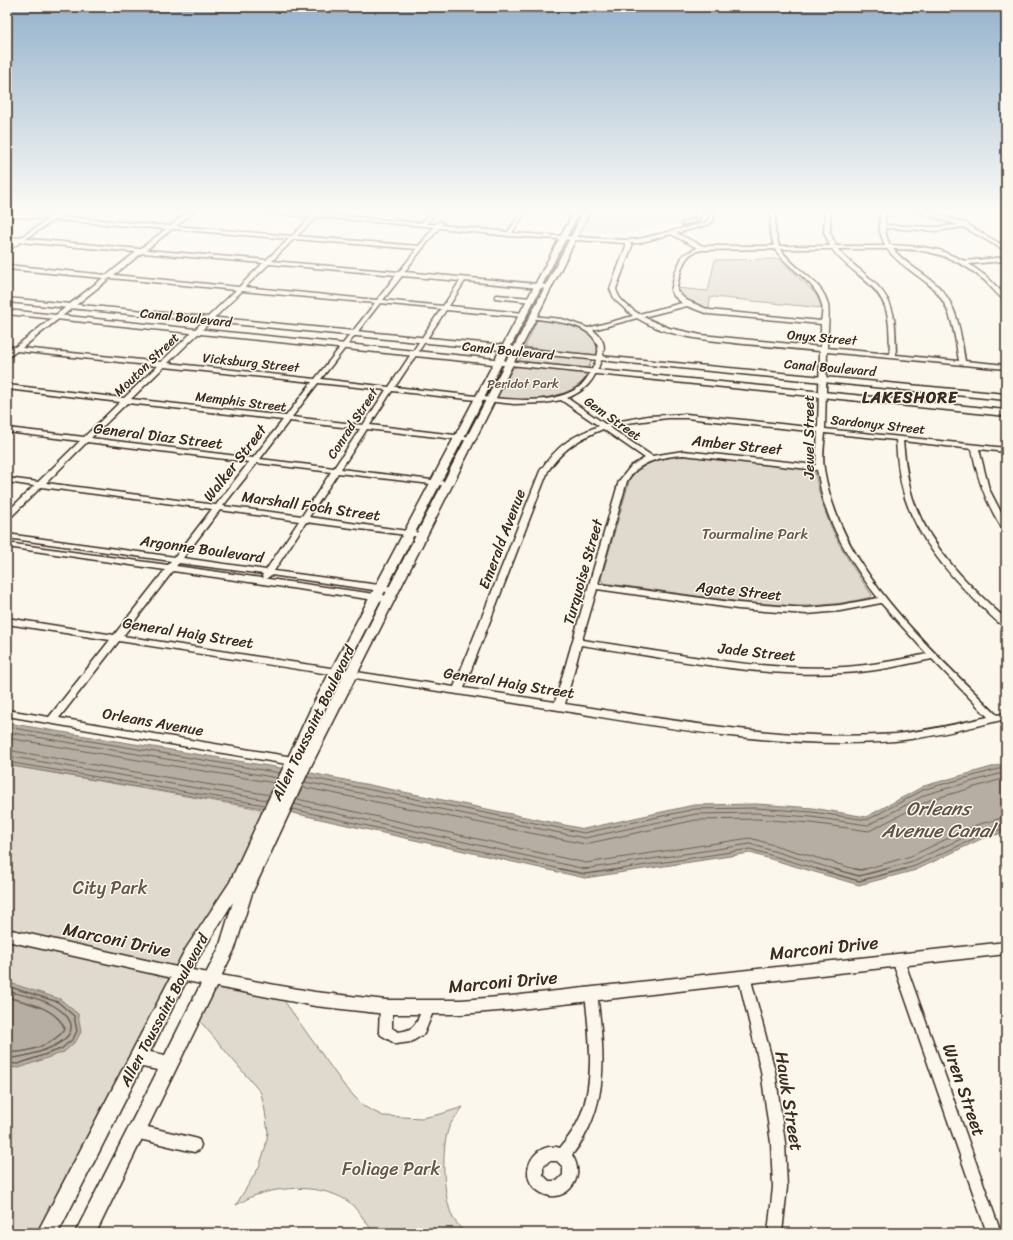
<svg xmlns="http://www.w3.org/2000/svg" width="1013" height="1240" font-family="Sriracha,sans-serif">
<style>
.built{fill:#ede8dd}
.green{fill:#dfd9ce;stroke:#8d8276}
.water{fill:#b6aea2;stroke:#85796d}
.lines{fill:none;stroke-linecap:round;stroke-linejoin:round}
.shore-far1{stroke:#6c5f53;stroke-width:1}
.shore{stroke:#6c5f53;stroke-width:1.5}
.minor-casing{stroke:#3b2a1e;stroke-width:3}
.tertiary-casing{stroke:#3b2a1e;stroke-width:3}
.secondary-casing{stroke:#3b2a1e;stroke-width:3}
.minor{fill:#fbf7ec;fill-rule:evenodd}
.tertiary{fill:#fbf7ec;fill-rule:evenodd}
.secondary{fill:#fbf7ec;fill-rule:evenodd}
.labels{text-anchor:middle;stroke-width:3;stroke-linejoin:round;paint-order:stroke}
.far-street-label{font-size:13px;fill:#3b2a1e;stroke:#fbf7ec}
.far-park-label{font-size:13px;fill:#64564a;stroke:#fbf7ec}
.street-label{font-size:15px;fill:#3b2a1e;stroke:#fbf7ec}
.park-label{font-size:15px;fill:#64564a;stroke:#fbf7ec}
.far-district-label{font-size:16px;font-weight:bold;letter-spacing:1px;fill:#3b2a1e;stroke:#fbf7ec}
.near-park-label{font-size:18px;fill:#64564a;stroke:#fbf7ec}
.near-street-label{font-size:18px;fill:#3b2a1e;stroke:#fbf7ec}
.near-water-label{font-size:19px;font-style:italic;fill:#605246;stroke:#fbf7ec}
</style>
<rect width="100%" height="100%" fill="#fbf7ec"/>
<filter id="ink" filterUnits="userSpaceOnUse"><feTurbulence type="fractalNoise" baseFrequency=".025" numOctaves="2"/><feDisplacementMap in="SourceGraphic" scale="8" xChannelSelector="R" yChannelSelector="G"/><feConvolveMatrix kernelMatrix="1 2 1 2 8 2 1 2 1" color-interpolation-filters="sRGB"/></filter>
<g filter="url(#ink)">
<path class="built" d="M594 211H693L691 219 625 234 583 231Z"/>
<path class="green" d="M779 259 812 290 817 296 822 308 714 297 710 298 709 309 687 300 677 291 676 288 708 291 715 260Z
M541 319C558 322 604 329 596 355L525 347 537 320Z
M524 352 592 358 589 367 585 368 519 361Z
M520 366 585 373 588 374C575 397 539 400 515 400 509 399 502 400 497 397L513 368Z
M677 456H695L808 469 815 472C823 521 844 556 872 595L871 597C838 606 804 607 770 606L603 583 601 579 631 475C642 463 661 459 677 456Z
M7 765 261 809V833L47 1233H7Z
M212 980 278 992 343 1084 363 1106 383 1116 422 1118 441 1114 463 1107C459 1113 453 1119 450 1125 440 1146 443 1198 453 1218 456 1223 461 1228 464 1233H374C367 1224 355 1205 346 1200 321 1185 283 1186 256 1195 249 1197 243 1202 236 1205L259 1167 265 1149 268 1132 265 1111 261 1093 194 1014Z"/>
<path class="water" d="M7 723 311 773 584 829 694 805 757 804 813 808 866 817 924 786 1006 763V832L981 839 916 870 859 885 750 853 585 878 293 813 7 765Z
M7 982 60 999 78 1014 81 1032 76 1041 64 1052 19 1068 7 1067Z"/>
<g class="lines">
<path class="shore-far1" d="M7 727 280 773
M7 732 278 778
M7 738 275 783
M7 750 270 795
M7 756 267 800
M7 762 265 805
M307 777 584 833 695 809 756 808 812 812 867 820 925 789 1006 767
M305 782 585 838 696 814 756 813 811 817 868 825 927 794 1006 772
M302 787 585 844 696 820 756 819 811 823 869 831 930 800 1006 778
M297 799 586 863 750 838 858 870
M294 804 585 869 750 844 837 870
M292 809 565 870
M614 870 750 849 820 870
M862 870 911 856 976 825 1006 817
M882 870 913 861 978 831 1006 823
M902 870 915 866 980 836 1006 828"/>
<path class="shore" d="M560 869 585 874 621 869
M583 869H588
M817 869 859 881 905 869
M834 869 859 876 886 869
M855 869 860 870 865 869
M7 986 58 1002 74 1016 77 1031 73 1039 61 1049 18 1064 7 1063
M7 991C26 996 55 1000 68 1018 86 1043 23 1059 7 1058
M7 997C27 1003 56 1007 65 1029 53 1045 26 1054 7 1052"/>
<defs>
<path id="minor" d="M189 211H195L176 226 292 236 311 217 263 213 261 211 314 214 318 211 321 213 319 214 421 223 432 211H437L426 224H436L440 221 443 223 441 225 508 232 522 211H526L512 233 627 240 639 239 704 223 708 220 711 211H715L713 221 708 225 676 233 703 246H774L770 231 771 211H776L775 231 779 246H830L824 232 825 211H830V232L836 246H885L880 232V211H885V225L937 227 958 225 914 211 930 212 968 224V225L1006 247V251L1004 250 963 227 937 231 885 228 887 238 890 245 923 247 939 250 965 261 1006 257V261L969 264 987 277 1006 296V301C998 297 991 286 984 280 956 256 929 249 893 249 904 262 918 270 931 280 958 301 960 330 965 361L1006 365V369L827 352 825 429 1006 448V452L979 449 989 489 1006 522V530L1002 528C986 503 977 478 972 449L903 441C905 461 907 480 913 499 929 547 969 586 1006 619V627C998 625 985 609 978 603 948 574 918 538 905 498 899 479 897 460 896 440L825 433C824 444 822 458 824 469 841 572 928 645 997 715L1006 713V719C969 728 933 737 895 741 771 751 638 722 515 703 383 682 251 662 119 641L59 718 293 757 297 758 298 761 297 764 293 765 7 716V710L49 717 110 640 7 624V618L114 635 165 570 7 547V543L168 565 171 561 7 538V534L175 557 212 509 41 487 10 518H7V512L34 486 7 482V478L38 482 80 441 7 432V428L84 437 120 402 7 389V385L124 398 157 366 17 351 7 358V353L10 350H7V346L15 347 103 278 7 269V265L107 275 136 252 7 241V237L140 249 166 229 7 216V212L170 226ZM317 217 434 227 419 246 297 236ZM439 228 509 236 625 243 626 246 610 289 615 300 633 316 588 328 562 319 532 316V318C551 322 574 321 590 334 593 337 597 342 598 347 600 357 588 380 579 387 571 393 561 396 552 398 527 402 502 399 476 396 449 393 422 390 395 387L446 310 524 317 527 315 524 313 449 306 465 281 549 289 552 287 549 285 404 272ZM172 229 289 239 266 260 146 250ZM671 234 697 248 683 255 675 273 671 291 674 296 682 303 639 314C630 308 618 300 616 289L632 246 630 243H639ZM294 239 417 249 399 272 272 261ZM775 249C787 269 817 281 822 305 823 310 822 316 821 321L709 310 686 300 677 291C677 283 682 263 688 257 691 253 697 251 702 250ZM781 249H832C839 259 849 267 859 275 891 301 889 315 890 354L827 348C827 337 830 314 828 305 823 280 793 270 781 249ZM838 249H887C898 263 913 272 927 283 952 303 954 331 959 361L896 355C895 316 897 301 865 274 856 266 845 259 838 249ZM142 253 263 263 239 287 114 275ZM269 264 396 275 377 300 245 287ZM402 276 460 281 443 306 383 300ZM110 278 236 290 161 362 22 348ZM242 291 375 303 315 379 168 363ZM380 303 441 309 389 387 321 379ZM687 306 708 314 821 324V347L701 335 669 328 643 317ZM637 318C669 338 708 340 744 344 769 346 795 349 820 351L818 428 686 414 648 416 605 424 567 398C585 391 594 381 600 363 606 348 606 341 593 330ZM164 367 312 382 286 416 131 399ZM318 383 386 390 363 425 292 417ZM392 391 514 404 544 403 561 400 599 426C570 437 557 446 540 471L454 687 123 636 173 571 389 602 392 601 393 599 392 597 389 596 176 566 179 563 263 574 262 576 263 578 266 579 271 575 394 593 397 592 398 590 397 588 394 587 274 571 306 522 421 537 425 535 421 533 309 517 338 473 448 486 452 484 448 482 341 469 367 429 472 441 476 439 472 437 370 425ZM127 403 283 420 253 458 91 438ZM668 418H686L818 432 816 465 683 451 652 456 609 427 627 423ZM289 421 360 429 334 468 260 459ZM603 429 645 458 631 466 619 481 555 702 464 688 548 471C563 449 578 439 603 429ZM87 442 249 462 216 505 46 483ZM683 455 817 470C820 482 821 495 825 506 837 540 856 570 878 598L840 605 807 608 738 603 598 584 627 481C639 461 661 457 683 455ZM257 463 331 472 302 516 223 506ZM220 510 299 521 266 570 183 558ZM597 589 738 609 807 614 840 611 881 603 927 654C900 660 873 665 845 667 758 672 669 652 582 640ZM581 645C668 658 756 678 844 673 874 672 903 665 932 659L988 717C957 724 927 731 896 734 785 742 674 720 565 704Z
M548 211H562L588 215 585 217Z
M697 211H702L698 221 682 225V223L694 219Z
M497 295 532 298 535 300 532 302 495 298V296Z
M898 955 902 956 904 960 1001 1233H987L892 960 894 956Z
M744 971 748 972 750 976 775 1071 785 1143 787 1187 782 1233H768L773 1187 771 1143 761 1071 738 976 740 972Z
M591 988 595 989 597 993C604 1051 611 1106 572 1155 589 1180 561 1209 537 1190 516 1174 535 1140 560 1148 568 1138 575 1129 580 1117 596 1079 589 1033 585 993L587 989ZM549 1161H557L563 1167V1175L557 1181H549L543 1175V1167Z
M386 1001 391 1003 392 1007V1028L398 1032C419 1030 417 1019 424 1003L429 1001 434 1003 435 1007 424 1034 411 1042 396 1044 381 1035 379 1031 380 1007 381 1003Z
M135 1124 194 1138 199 1140 201 1145 199 1150 194 1152 135 1138 130 1136 128 1131 130 1126Z"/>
<path id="tertiary" d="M61 211H68L7 251V246Z
M999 211H1006V214L1000 212Z
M514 348 1006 394V400L517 352H514Z
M507 361 1006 410V416L510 365H507Z
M7 929 181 968 315 992 386 1000H461L511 996 1006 942V954L511 1010 461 1014H386L315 1006 181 980 7 941Z"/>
<path id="secondary" d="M574 211H580L511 346 514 347 584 211H590L311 766 252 893 235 948 96 1233H75L158 1070 142 1067 58 1233H37L185 950 230 882 312 706 493 364 7 314V310L495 359 500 350 7 302V298L503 345ZM508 351H511L506 361 504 360ZM501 365H504L306 748 326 706ZM233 902 219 948 165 1055 150 1052 197 960Z"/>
</defs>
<use href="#minor" class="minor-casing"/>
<use href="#tertiary" class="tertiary-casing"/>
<use href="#secondary" class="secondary-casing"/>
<use href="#minor" class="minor"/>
<use href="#tertiary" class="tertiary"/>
<use href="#secondary" class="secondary"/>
</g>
</g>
<linearGradient id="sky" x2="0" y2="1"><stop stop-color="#94b2cc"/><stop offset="0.55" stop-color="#fdfbf6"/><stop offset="1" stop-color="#fdfbf6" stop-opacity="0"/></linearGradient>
<rect width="1013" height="384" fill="url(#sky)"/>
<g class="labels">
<g class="far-street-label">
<text transform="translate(186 317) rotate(6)" y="5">Canal Boulevard</text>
<text transform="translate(822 337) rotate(5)" y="5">Onyx Street</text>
<text transform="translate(508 350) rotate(6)" y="5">Canal Boulevard</text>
<text transform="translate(251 362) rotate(6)" y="5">Vicksburg Street</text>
<text transform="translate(146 364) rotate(-44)" y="5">Mouton Street</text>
<text transform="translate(830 367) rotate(5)" y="5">Canal Boulevard</text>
<text transform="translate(241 401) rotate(7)" y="5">Memphis Street</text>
<text transform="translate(613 418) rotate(35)" y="5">Gem Street</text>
<text transform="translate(352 423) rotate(-57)" y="5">Conrad Street</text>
<text transform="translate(878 424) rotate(6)" y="5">Sardonyx Street</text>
</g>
<g class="far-park-label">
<text x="523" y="388">Peridot Park</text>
</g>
<g class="street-label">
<text transform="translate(158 436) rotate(7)" y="5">General Diaz Street</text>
<text transform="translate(809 437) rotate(-90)" y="5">Jewel Street</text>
<text transform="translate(737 445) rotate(6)" y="5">Amber Street</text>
<text transform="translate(235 463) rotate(-52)" y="5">Walker Street</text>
<text transform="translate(311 506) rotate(8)" y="5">Marshall Foch Street</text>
<text transform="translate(502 539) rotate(-69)" y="5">Emerald Avenue</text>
<text transform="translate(202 549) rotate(8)" y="5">Argonne Boulevard</text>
<text transform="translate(583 572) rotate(-74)" y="5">Turquoise Street</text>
<text transform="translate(739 591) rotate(6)" y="5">Agate Street</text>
<text transform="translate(188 633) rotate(9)" y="5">General Haig Street</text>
<text transform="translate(757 652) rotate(6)" y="5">Jade Street</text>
<text transform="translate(509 683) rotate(9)" y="5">General Haig Street</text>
<text transform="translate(153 722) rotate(10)" y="5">Orleans Avenue</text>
<text transform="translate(313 723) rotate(-64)" y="5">Allen Toussaint Boulevard</text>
<text transform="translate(164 1010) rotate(-62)" y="5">Allen Toussaint Boulevard</text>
</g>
<g class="park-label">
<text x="755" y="539">Tourmaline Park</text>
</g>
<g class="far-district-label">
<text x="910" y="403">LAKESHORE</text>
</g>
<g class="near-park-label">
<text x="110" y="894">City Park</text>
<text x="391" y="1175">Foliage Park</text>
</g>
<g class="near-street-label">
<text transform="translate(117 940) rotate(12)" y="6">Marconi Drive</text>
<text transform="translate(824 948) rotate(-6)" y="6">Marconi Drive</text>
<text transform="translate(503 982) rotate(-5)" y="6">Marconi Drive</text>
<text transform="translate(964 1090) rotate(71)" y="6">Wren Street</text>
<text transform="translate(789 1101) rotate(81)" y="6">Hawk Street</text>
</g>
<g class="near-water-label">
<text x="938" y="815">Orleans<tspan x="938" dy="22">Avenue Canal</tspan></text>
</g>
</g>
<rect width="1013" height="1240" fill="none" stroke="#fbf7ec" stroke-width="24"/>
<rect x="12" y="12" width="989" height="1216" fill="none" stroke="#3b2a1e" stroke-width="1.5" filter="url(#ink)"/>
</svg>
